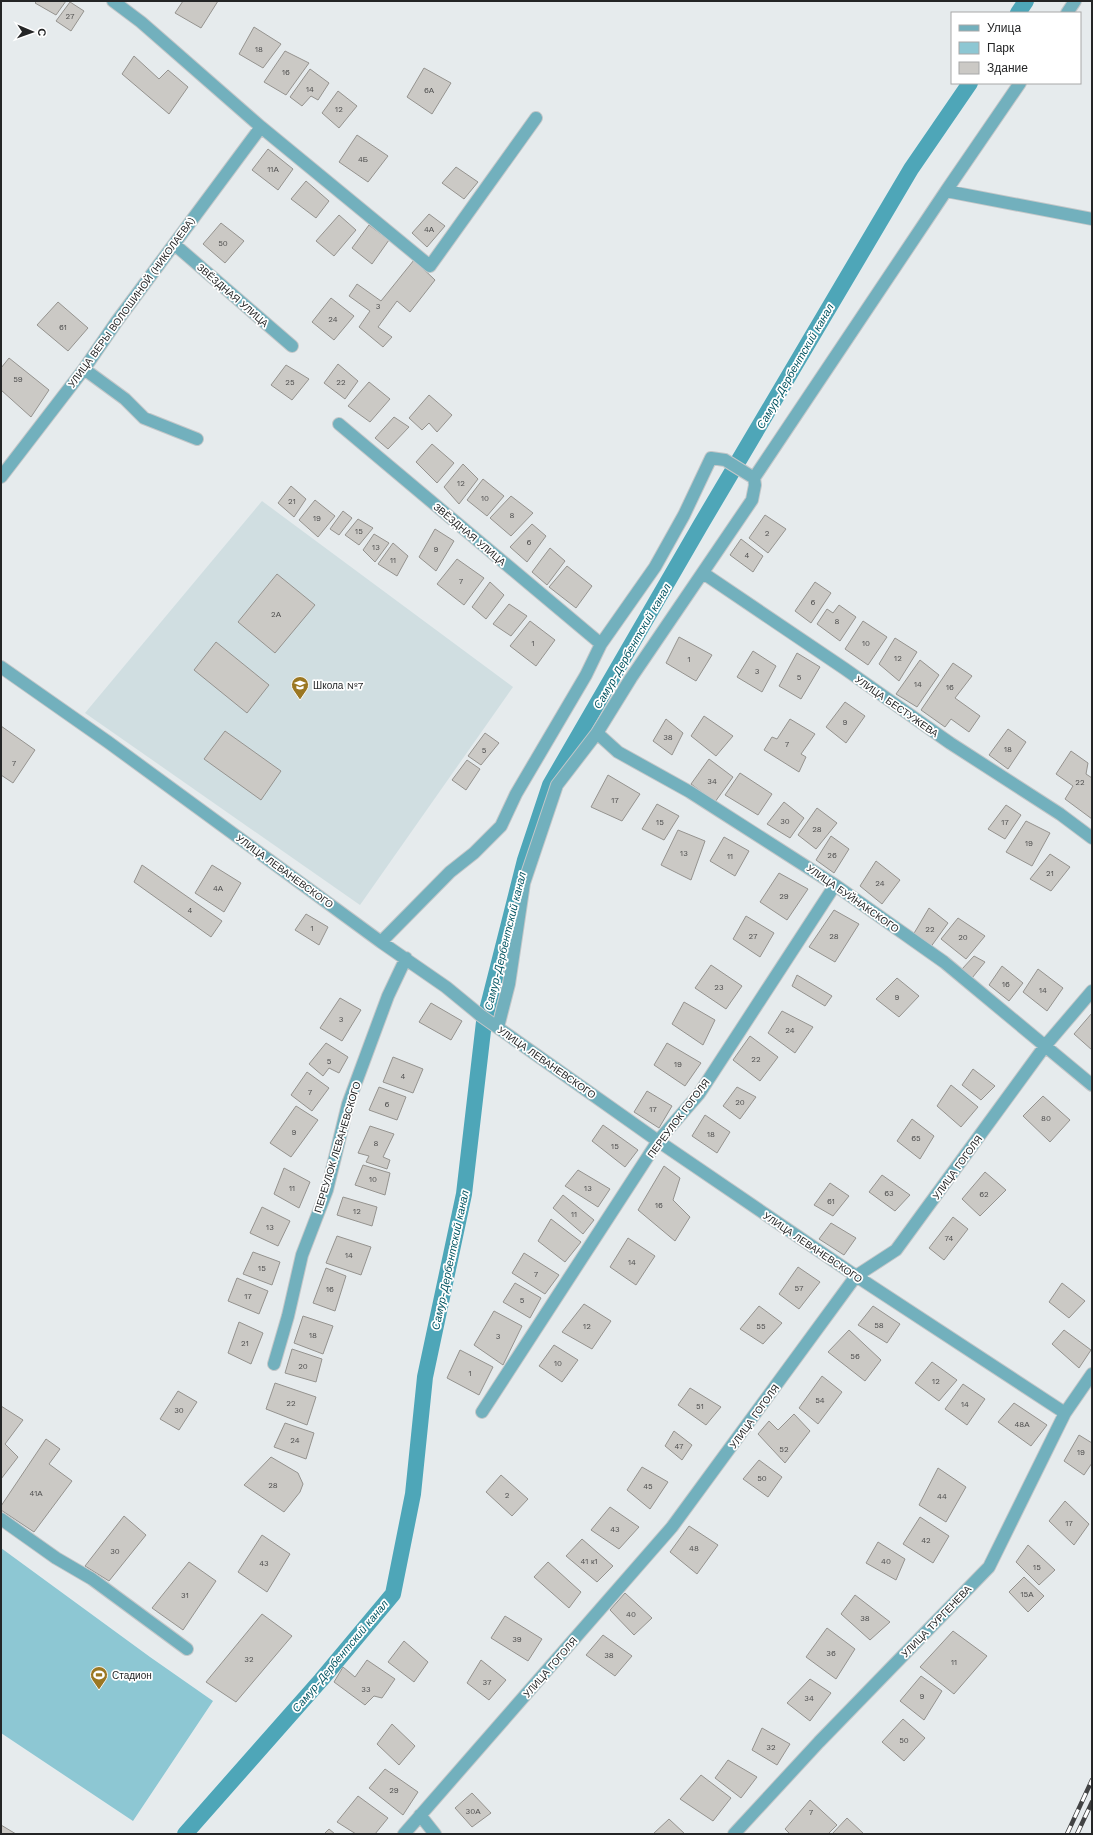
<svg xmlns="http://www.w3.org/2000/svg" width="1093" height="1835" font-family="'Work Sans',sans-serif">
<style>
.built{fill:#d0dee1}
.green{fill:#8dc7d3}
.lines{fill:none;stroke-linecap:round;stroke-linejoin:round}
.canal{stroke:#4ea6b8;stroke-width:16}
.building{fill:#cbc9c5;stroke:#95938f}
.minor-casing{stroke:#c3c7c9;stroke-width:14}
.minor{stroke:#72b0bd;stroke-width:12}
.rail-casing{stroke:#424344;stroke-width:4.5}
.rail{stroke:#fff;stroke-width:3;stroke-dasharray:9;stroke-linecap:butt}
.labels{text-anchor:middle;stroke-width:3.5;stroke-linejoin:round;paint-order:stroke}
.number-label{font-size:8px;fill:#4e4e4e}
.street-label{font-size:10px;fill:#242526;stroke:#fff}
.poi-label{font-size:10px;fill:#242526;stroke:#fff;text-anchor:start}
.water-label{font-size:11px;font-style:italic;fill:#055562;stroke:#fff}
</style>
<rect width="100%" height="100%" fill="#e6ebed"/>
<path class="built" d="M262 501 513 687 360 905 85 713Z"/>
<path class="green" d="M1 1548 150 1657 213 1701 133 1821 1 1733Z"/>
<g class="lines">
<path class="canal" d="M1018 13 1026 1
M185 1834 321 1680 393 1594 413 1494 425 1377 464 1194 484 1022 525 860 550 785 700 526 911 169 970 83"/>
</g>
<path class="building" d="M37 1H66L56 15 35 3Z
M183 1H218L201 28 175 13Z
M70 2 84 11 71 31 56 21Z
M254 27 281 44 263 68 239 54Z
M285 51 309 63 286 95 264 82Z
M134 56 159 79 168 70 188 87 169 114 122 74Z
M424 68 451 83 432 114 407 97Z
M310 69 329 83 318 100 311 96 302 106 290 97Z
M338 91 357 106 339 128 322 113Z
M357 135 388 156 368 182 339 162Z
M268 149 293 169 278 190 252 170Z
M456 167 478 182 464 199 442 183Z
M306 181 329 201 316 218 291 199Z
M429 214 445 226 427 247 412 233Z
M339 215 356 230 334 256 316 241Z
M221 223 244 241 225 263 203 244Z
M369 225 389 240 372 264 352 248Z
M414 260 435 280 410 312 397 301 378 327 392 337 383 347 359 327 370 311 349 296 357 284 381 301Z
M331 298 354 316 334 340 312 322Z
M58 302 88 328 68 351 37 325Z
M9 358 49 390 31 417 1 390V368Z
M338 364 358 381 345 399 324 383Z
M286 365 309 379 292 400 271 385Z
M369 382 390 399 370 422 348 406Z
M429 395 452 415 437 432 429 423 422 430 409 418Z
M394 417 409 427 388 449 375 438Z
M432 444 454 463 437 483 416 462Z
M463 464 478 479 459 504 444 487Z
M483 479 504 496 487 516 467 500Z
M291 486 306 499 294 517 278 503Z
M511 496 533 513 511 536 490 518Z
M315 500 335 516 318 537 299 520Z
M343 511 352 518 339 535 330 529Z
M765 515 786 529 768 553 749 538Z
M358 519 373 528 359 545 345 535Z
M532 524 546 536 527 562 510 547Z
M435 529 454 541 436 571 419 557Z
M374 534 389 543 375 562 363 550Z
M741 539 763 556 753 572 730 555Z
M393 543 408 556 397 576 378 564Z
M550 548 565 561 547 585 532 572Z
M457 559 484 578 464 605 437 584Z
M567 566 592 586 576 608 549 587Z
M277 574 315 605 275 653 238 622Z
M490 582 504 595 486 619 472 607Z
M815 582 831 593 811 623 795 611Z
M509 604 527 616 511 636 493 624Z
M839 605 856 617 840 641 817 624 827 609 833 613Z
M530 621 555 640 536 666 510 646Z
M863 621 887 637 868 665 845 649Z
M679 637 712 655 696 681 666 663Z
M895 638 917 652 899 681 879 664Z
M216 642 269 685 247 713 194 670Z
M753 651 776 666 762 692 737 677Z
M797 653 820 667 801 699 779 686Z
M920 660 939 675 917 707 896 694Z
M953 663 972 676 955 698 980 716 969 732 951 719 945 727 921 710Z
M845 702 865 716 846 743 826 727Z
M704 716 733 736 716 756 691 736Z
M666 719 683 733 672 755 653 741Z
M790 719 815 734 801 754 806 757 799 772 764 750 772 737 777 739Z
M1 726 35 750 13 783 1 775Z
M1008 729 1026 742 1008 769 989 755Z
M225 731 281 771 261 800 204 759Z
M485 733 499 743 481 765 468 756Z
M1071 751 1088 763 1086 774 1092 778V819L1065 799 1073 786 1056 774Z
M709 759 733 777 715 802 691 784Z
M467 760 480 769 466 790 452 780Z
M740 773 772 794 758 815 725 795Z
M608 775 640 794 622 821 591 807Z
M784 802 804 818 790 838 767 824Z
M657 804 679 816 664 840 642 829Z
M1006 805 1021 815 1005 839 988 829Z
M817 808 837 823 816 849 798 835Z
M1026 821 1050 833 1032 866 1006 852Z
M678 830 705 841 691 880 661 865Z
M831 836 849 849 834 873 816 860Z
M724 837 749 851 735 876 710 861Z
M1050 854 1070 867 1051 891 1030 879Z
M876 861 900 880 882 904 860 886Z
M142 865 222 921 211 937 134 882Z
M212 865 241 883 224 912 195 893Z
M779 873 808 889 787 920 760 902Z
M929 908 948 923 930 948 913 935Z
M834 910 859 924 835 962 809 947Z
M306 914 328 927 319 945 295 930Z
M746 916 774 933 760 957 733 939Z
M958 918 985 936 966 959 941 939Z
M974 956 985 962 972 978 962 969Z
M711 965 742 986 726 1009 695 988Z
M1002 966 1023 983 1009 1001 989 985Z
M1038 969 1063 988 1047 1011 1023 992Z
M797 975 832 996 825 1006 792 986Z
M897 978 919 996 899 1017 876 999Z
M340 998 361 1010 342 1041 320 1028Z
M684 1002 715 1020 703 1045 672 1024Z
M431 1003 462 1021 451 1040 419 1022Z
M782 1011 813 1027 795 1053 768 1033Z
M1092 1013V1050L1074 1034Z
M750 1036 778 1057 760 1081 733 1060Z
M326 1043 348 1057 339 1073 329 1068 323 1076 309 1064Z
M667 1043 701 1063 685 1086 654 1065Z
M393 1057 423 1069 413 1093 383 1082Z
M973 1069 995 1086 981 1100 962 1085Z
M307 1072 329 1088 312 1111 291 1095Z
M951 1085 978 1107 961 1127 937 1106Z
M379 1087 406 1097 397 1120 369 1110Z
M737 1087 756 1097 740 1119 723 1106Z
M647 1091 672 1106 659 1128 634 1112Z
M1043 1096 1070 1120 1050 1142 1023 1116Z
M296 1106 318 1120 291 1157 270 1143Z
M705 1115 730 1132 717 1153 692 1136Z
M912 1119 934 1136 920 1159 897 1141Z
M603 1125 638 1150 625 1167 592 1141Z
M370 1126 394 1134 383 1157 390 1160 387 1169 366 1162 369 1156 358 1153Z
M363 1165 390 1173 385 1195 355 1185Z
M664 1166 680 1178 673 1200 690 1217 675 1241 638 1210Z
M284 1168 310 1182 299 1208 274 1194Z
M578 1170 610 1189 598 1207 565 1186Z
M985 1172 1006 1190 980 1216 962 1199Z
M882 1175 910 1195 895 1211 869 1192Z
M830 1183 849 1196 833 1216 814 1205Z
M563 1195 594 1220 583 1234 553 1208Z
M343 1197 377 1207 372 1226 337 1215Z
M262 1207 290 1221 278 1246 250 1233Z
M953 1217 968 1229 944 1260 929 1248Z
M551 1219 581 1242 565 1262 538 1241Z
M831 1223 856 1238 844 1255 819 1239Z
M337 1236 371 1247 361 1275 326 1263Z
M628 1238 655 1256 636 1285 610 1267Z
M253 1252 280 1262 272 1285 243 1274Z
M524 1253 559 1275 545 1294 512 1273Z
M798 1267 820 1282 799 1309 779 1294Z
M326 1268 346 1276 335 1311 313 1303Z
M237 1278 268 1291 259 1314 228 1301Z
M515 1283 541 1298 530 1318 503 1302Z
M1062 1283 1085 1301 1069 1318 1049 1302Z
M584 1304 611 1321 592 1349 562 1332Z
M759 1306 782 1323 763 1344 740 1329Z
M873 1306 900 1324 887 1343 858 1325Z
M494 1311 522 1326 503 1365 474 1345Z
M303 1316 333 1326 323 1354 294 1343Z
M239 1322 263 1333 251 1364 228 1353Z
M849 1330 881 1360 865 1381 828 1352Z
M1064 1330 1091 1350 1079 1368 1052 1344Z
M554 1345 578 1360 562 1382 539 1366Z
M292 1349 322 1359 316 1382 285 1373Z
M460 1350 493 1367 479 1395 447 1378Z
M932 1362 957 1380 939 1401 915 1383Z
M822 1376 842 1392 818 1424 799 1408Z
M275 1383 316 1397 307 1425 266 1409Z
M963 1384 985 1399 967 1425 945 1409Z
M690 1388 721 1407 706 1425 678 1405Z
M178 1391 197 1402 179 1430 160 1419Z
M1014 1403 1047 1425 1031 1446 998 1422Z
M1 1406 23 1420 5 1444 18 1457 1 1479Z
M794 1414 810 1431 785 1463 758 1434 769 1421 778 1430Z
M285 1423 314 1433 306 1459 274 1447Z
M674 1431 692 1445 682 1460 665 1446Z
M1079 1435 1092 1443V1463L1084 1475 1064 1461Z
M46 1439 60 1449 49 1464 72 1481 34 1532 1 1510V1506Z
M271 1457 298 1473 303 1484 300 1492 284 1512 244 1485Z
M759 1460 782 1477 768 1497 743 1479Z
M642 1467 668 1482 650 1509 627 1490Z
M938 1468 966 1487 946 1522 919 1505Z
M501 1475 528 1499 512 1516 486 1492Z
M1065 1501 1089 1524 1074 1545 1049 1521Z
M610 1507 639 1527 619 1549 591 1530Z
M124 1516 146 1535 109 1581 85 1566Z
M920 1517 949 1536 933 1563 903 1544Z
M689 1526 718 1545 697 1574 670 1552Z
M262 1535 290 1554 267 1592 238 1572Z
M582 1539 613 1566 597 1582 566 1556Z
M878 1542 905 1559 896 1580 866 1563Z
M1028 1545 1055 1570 1039 1585 1016 1562Z
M189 1562 216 1581 183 1630 152 1608Z
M548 1562 581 1592 569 1608 534 1577Z
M1024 1577 1044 1596 1028 1612 1009 1592Z
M625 1593 652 1618 634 1635 610 1610Z
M855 1595 890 1622 870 1640 841 1614Z
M262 1614 292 1636 236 1702 206 1682Z
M505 1616 542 1639 528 1661 491 1638Z
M827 1628 855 1649 836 1679 806 1657Z
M953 1631 987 1656 954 1694 920 1667Z
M603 1635 632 1656 615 1676 586 1655Z
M404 1641 428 1662 414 1682 388 1662Z
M367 1660 395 1679 382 1698 374 1696 365 1705 334 1682 343 1667 355 1677Z
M481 1660 506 1680 489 1700 467 1683Z
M921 1676 942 1691 924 1720 900 1701Z
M810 1679 831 1693 810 1721 787 1703Z
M903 1719 925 1738 904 1761 882 1742Z
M392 1724 415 1746 399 1765 377 1744Z
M762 1728 790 1744 777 1765 752 1750Z
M728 1760 757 1777 741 1798 715 1778Z
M385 1769 418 1792 403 1815 369 1788Z
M701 1775 731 1798 713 1821 680 1799Z
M472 1793 491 1813 472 1827 455 1808Z
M358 1796 388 1818 375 1834H356L337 1822Z
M810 1800 837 1825 828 1834H790L785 1829Z
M847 1818 864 1834H832Z
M669 1819 685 1834H653Z
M1 1825 16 1834H1Z
M329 1829 335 1834H324Z"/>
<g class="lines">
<defs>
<path id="minor" d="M113 1 141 22 261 127 430 266 536 118
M1067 13 1075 1
M946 191 1020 83
M174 244 292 346
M84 369 125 399 144 418 197 439
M339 424 601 644
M1 477 84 369 117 321 261 127
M754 478 946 191 1092 219
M703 573 845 669 950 743 1060 814 1092 838
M1 667 108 742 381 942 446 987 480 1015 658 1141 856 1276 1065 1413
M597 733 618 752 690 792 835 885 944 962 1092 1085
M381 942 450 872 474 853 501 826 516 794 586 675 601 644 655 567 684 515 711 458 725 460 754 478 755 485 752 500 631 678 597 733 557 785 524 883 509 984 498 1027
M274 1364 288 1316 302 1255 327 1190 348 1104 388 996 406 958
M482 1412 658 1141 699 1094 835 885
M1 1519 56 1558 92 1579 187 1649
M420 1815 435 1834
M404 1834 672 1527 856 1276 896 1250 1045 1046 1092 991
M734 1834 819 1742 989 1567 1065 1413 1092 1374"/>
</defs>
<use href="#minor" class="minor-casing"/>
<use href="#minor" class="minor"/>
<defs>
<path id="rail" d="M1067 1834 1092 1780
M1077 1834 1092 1802"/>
</defs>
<use href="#rail" class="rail-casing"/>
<use href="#rail" class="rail"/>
</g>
<defs>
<symbol id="school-pin" viewBox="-11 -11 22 30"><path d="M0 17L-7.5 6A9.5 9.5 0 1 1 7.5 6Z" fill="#9b7722" stroke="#fff"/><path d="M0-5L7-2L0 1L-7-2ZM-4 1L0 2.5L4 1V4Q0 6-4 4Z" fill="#fff"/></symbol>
<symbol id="stadium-pin" viewBox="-11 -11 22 30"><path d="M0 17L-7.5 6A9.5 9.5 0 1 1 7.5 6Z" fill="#9b7722" stroke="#fff"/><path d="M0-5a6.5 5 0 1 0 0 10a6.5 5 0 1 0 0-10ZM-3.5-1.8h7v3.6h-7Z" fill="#fff"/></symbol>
</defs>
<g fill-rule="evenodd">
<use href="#school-pin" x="290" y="675" width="20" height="27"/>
<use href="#stadium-pin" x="89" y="1665" width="20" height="27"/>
</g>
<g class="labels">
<g class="number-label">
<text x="70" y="19">27</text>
<text x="259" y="52">18</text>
<text x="286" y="75">16</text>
<text x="310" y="92">14</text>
<text x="429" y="93">6А</text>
<text x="339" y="112">12</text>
<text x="363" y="162">4Б</text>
<text x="273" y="172">11А</text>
<text x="429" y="232">4А</text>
<text x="223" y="246">50</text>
<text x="378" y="309">3</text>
<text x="333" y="322">24</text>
<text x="63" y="330">61</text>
<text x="18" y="382">59</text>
<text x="290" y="385">25</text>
<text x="341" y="385">22</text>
<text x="461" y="486">12</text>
<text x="485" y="501">10</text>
<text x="292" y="504">21</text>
<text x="512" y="518">8</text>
<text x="317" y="521">19</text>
<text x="359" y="534">15</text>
<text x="767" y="536">2</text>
<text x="529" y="545">6</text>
<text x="376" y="550">13</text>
<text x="436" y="552">9</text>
<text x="747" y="558">4</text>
<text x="393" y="563">11</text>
<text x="461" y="584">7</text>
<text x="813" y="605">6</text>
<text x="276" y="617">2А</text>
<text x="837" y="624">8</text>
<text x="533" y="646">1</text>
<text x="866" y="646">10</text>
<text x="898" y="661">12</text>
<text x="689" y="662">1</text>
<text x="757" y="674">3</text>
<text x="799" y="680">5</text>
<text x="918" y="687">14</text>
<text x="950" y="690">16</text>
<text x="845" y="725">9</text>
<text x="668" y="740">38</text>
<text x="787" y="747">7</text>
<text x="1008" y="752">18</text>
<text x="484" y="753">5</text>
<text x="14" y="766">7</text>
<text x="712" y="784">34</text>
<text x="1080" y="785">22</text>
<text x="615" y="803">17</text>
<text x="785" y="824">30</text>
<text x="660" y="825">15</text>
<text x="1005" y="825">17</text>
<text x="817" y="832">28</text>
<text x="1029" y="846">19</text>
<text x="684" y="856">13</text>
<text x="832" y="858">26</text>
<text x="730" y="859">11</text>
<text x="1050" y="876">21</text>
<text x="880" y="886">24</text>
<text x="218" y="891">4А</text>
<text x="784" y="899">29</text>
<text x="190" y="913">4</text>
<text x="312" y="931">1</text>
<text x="930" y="932">22</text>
<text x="753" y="939">27</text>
<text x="834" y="939">28</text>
<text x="963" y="940">20</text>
<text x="1006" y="987">16</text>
<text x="719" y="990">23</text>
<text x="1043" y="993">14</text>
<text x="897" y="1000">9</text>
<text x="341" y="1022">3</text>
<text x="790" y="1033">24</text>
<text x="756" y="1062">22</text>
<text x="329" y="1064">5</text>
<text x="678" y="1067">19</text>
<text x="403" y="1079">4</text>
<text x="310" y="1095">7</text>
<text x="740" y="1105">20</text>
<text x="387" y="1107">6</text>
<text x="653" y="1112">17</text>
<text x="1046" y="1121">80</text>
<text x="294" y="1135">9</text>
<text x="711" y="1137">18</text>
<text x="916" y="1141">65</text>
<text x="376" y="1146">8</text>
<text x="615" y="1149">15</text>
<text x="373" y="1182">10</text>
<text x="292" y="1191">11</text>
<text x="588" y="1191">13</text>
<text x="889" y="1196">63</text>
<text x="984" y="1197">62</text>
<text x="831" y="1204">61</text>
<text x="659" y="1208">16</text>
<text x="357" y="1214">12</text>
<text x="574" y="1217">11</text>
<text x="270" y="1230">13</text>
<text x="949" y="1241">74</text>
<text x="349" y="1258">14</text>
<text x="632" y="1265">14</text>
<text x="262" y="1271">15</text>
<text x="536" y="1277">7</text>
<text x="799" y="1291">57</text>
<text x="330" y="1292">16</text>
<text x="248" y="1299">17</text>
<text x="522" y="1303">5</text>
<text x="879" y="1328">58</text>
<text x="587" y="1329">12</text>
<text x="761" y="1329">55</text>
<text x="313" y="1338">18</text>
<text x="498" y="1339">3</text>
<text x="245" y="1346">21</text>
<text x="855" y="1359">56</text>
<text x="558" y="1366">10</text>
<text x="303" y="1369">20</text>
<text x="470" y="1376">1</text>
<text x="936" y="1384">12</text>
<text x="820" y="1403">54</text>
<text x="291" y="1406">22</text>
<text x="965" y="1407">14</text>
<text x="700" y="1409">51</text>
<text x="179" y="1413">30</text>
<text x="1022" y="1427">48А</text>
<text x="295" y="1443">24</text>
<text x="679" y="1449">47</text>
<text x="784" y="1452">52</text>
<text x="1081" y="1455">19</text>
<text x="762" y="1481">50</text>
<text x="273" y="1488">28</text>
<text x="648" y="1489">45</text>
<text x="36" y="1496">41А</text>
<text x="507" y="1498">2</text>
<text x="942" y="1499">44</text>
<text x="1069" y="1526">17</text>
<text x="615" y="1532">43</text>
<text x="926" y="1543">42</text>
<text x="694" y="1551">48</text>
<text x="115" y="1554">30</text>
<text x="589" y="1564">41 к1</text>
<text x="886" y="1564">40</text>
<text x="264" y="1566">43</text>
<text x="1037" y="1570">15</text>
<text x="1027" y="1597">15А</text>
<text x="185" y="1598">31</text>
<text x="631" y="1617">40</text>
<text x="865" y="1621">38</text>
<text x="517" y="1642">39</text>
<text x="831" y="1656">36</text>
<text x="609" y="1658">38</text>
<text x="249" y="1662">32</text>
<text x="954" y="1665">11</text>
<text x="487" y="1685">37</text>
<text x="366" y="1692">33</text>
<text x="922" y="1699">9</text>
<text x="809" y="1701">34</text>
<text x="904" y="1743">50</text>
<text x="771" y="1750">32</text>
<text x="394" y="1793">29</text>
<text x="473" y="1814">30А</text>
<text x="811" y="1815">7</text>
</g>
<g class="street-label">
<text transform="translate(233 295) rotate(41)" y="4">ЗВЁЗДНАЯ УЛИЦА</text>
<text transform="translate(131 302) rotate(-54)" y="4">УЛИЦА ВЕРЫ ВОЛОШИНОЙ (НИКОЛАЕВА)</text>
<text transform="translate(470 534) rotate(40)" y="4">ЗВЁЗДНАЯ УЛИЦА</text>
<text transform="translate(897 706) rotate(35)" y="4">УЛИЦА БЕСТУЖЕВА</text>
<text transform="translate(285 871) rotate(36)" y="4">УЛИЦА ЛЕВАНЕВСКОГО</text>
<text transform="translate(853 898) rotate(35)" y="4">УЛИЦА БУЙНАКСКОГО</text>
<text transform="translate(547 1062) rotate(35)" y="4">УЛИЦА ЛЕВАНЕВСКОГО</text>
<text transform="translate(678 1118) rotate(-53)" y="4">ПЕРЕУЛОК ГОГОЛЯ</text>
<text transform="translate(337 1147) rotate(-73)" y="4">ПЕРЕУЛОК ЛЕВАНЕВСКОГО</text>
<text transform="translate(957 1167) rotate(-54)" y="4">УЛИЦА ГОГОЛЯ</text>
<text transform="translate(813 1247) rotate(34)" y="4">УЛИЦА ЛЕВАНЕВСКОГО</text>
<text transform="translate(754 1416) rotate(-54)" y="4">УЛИЦА ГОГОЛЯ</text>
<text transform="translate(936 1621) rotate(-46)" y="4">УЛИЦА ТУРГЕНЕВА</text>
<text transform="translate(550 1667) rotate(-49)" y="4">УЛИЦА ГОГОЛЯ</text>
</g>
<g class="poi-label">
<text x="313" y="689">Школа №7</text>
<text x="112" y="1679">Стадион</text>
</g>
<g class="water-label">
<text transform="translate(795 366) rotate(-60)" y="4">Самур-Дербентский канал</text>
<text transform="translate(632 646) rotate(-60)" y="4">Самур-Дербентский канал</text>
<text transform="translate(505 941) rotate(-76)" y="4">Самур-Дербентский канал</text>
<text transform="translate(450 1260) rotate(-78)" y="4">Самур-Дербентский канал</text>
<text transform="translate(340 1656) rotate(-50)" y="4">Самур-Дербентский канал</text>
</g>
</g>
<rect width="1093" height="1835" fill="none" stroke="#242526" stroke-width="4"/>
<rect x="951" y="12" width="130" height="72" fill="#ffffff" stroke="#a7a8a8"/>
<rect x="959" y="25" width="20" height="6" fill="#72b0bd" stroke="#a7a8a8"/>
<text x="987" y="32" font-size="12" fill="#242526">Улица</text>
<rect x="959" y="42" width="20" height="12" fill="#8dc7d3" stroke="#a7a8a8"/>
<text x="987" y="52" font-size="12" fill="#242526">Парк</text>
<rect x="959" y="62" width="20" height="12" fill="#cbc9c5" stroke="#a7a8a8"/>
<text x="987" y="72" font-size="12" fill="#242526">Здание</text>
<g transform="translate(32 32) rotate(92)" stroke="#ffffff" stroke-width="3" paint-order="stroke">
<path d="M0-3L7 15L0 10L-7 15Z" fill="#242526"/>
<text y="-6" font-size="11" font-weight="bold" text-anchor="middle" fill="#242526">С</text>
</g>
</svg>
